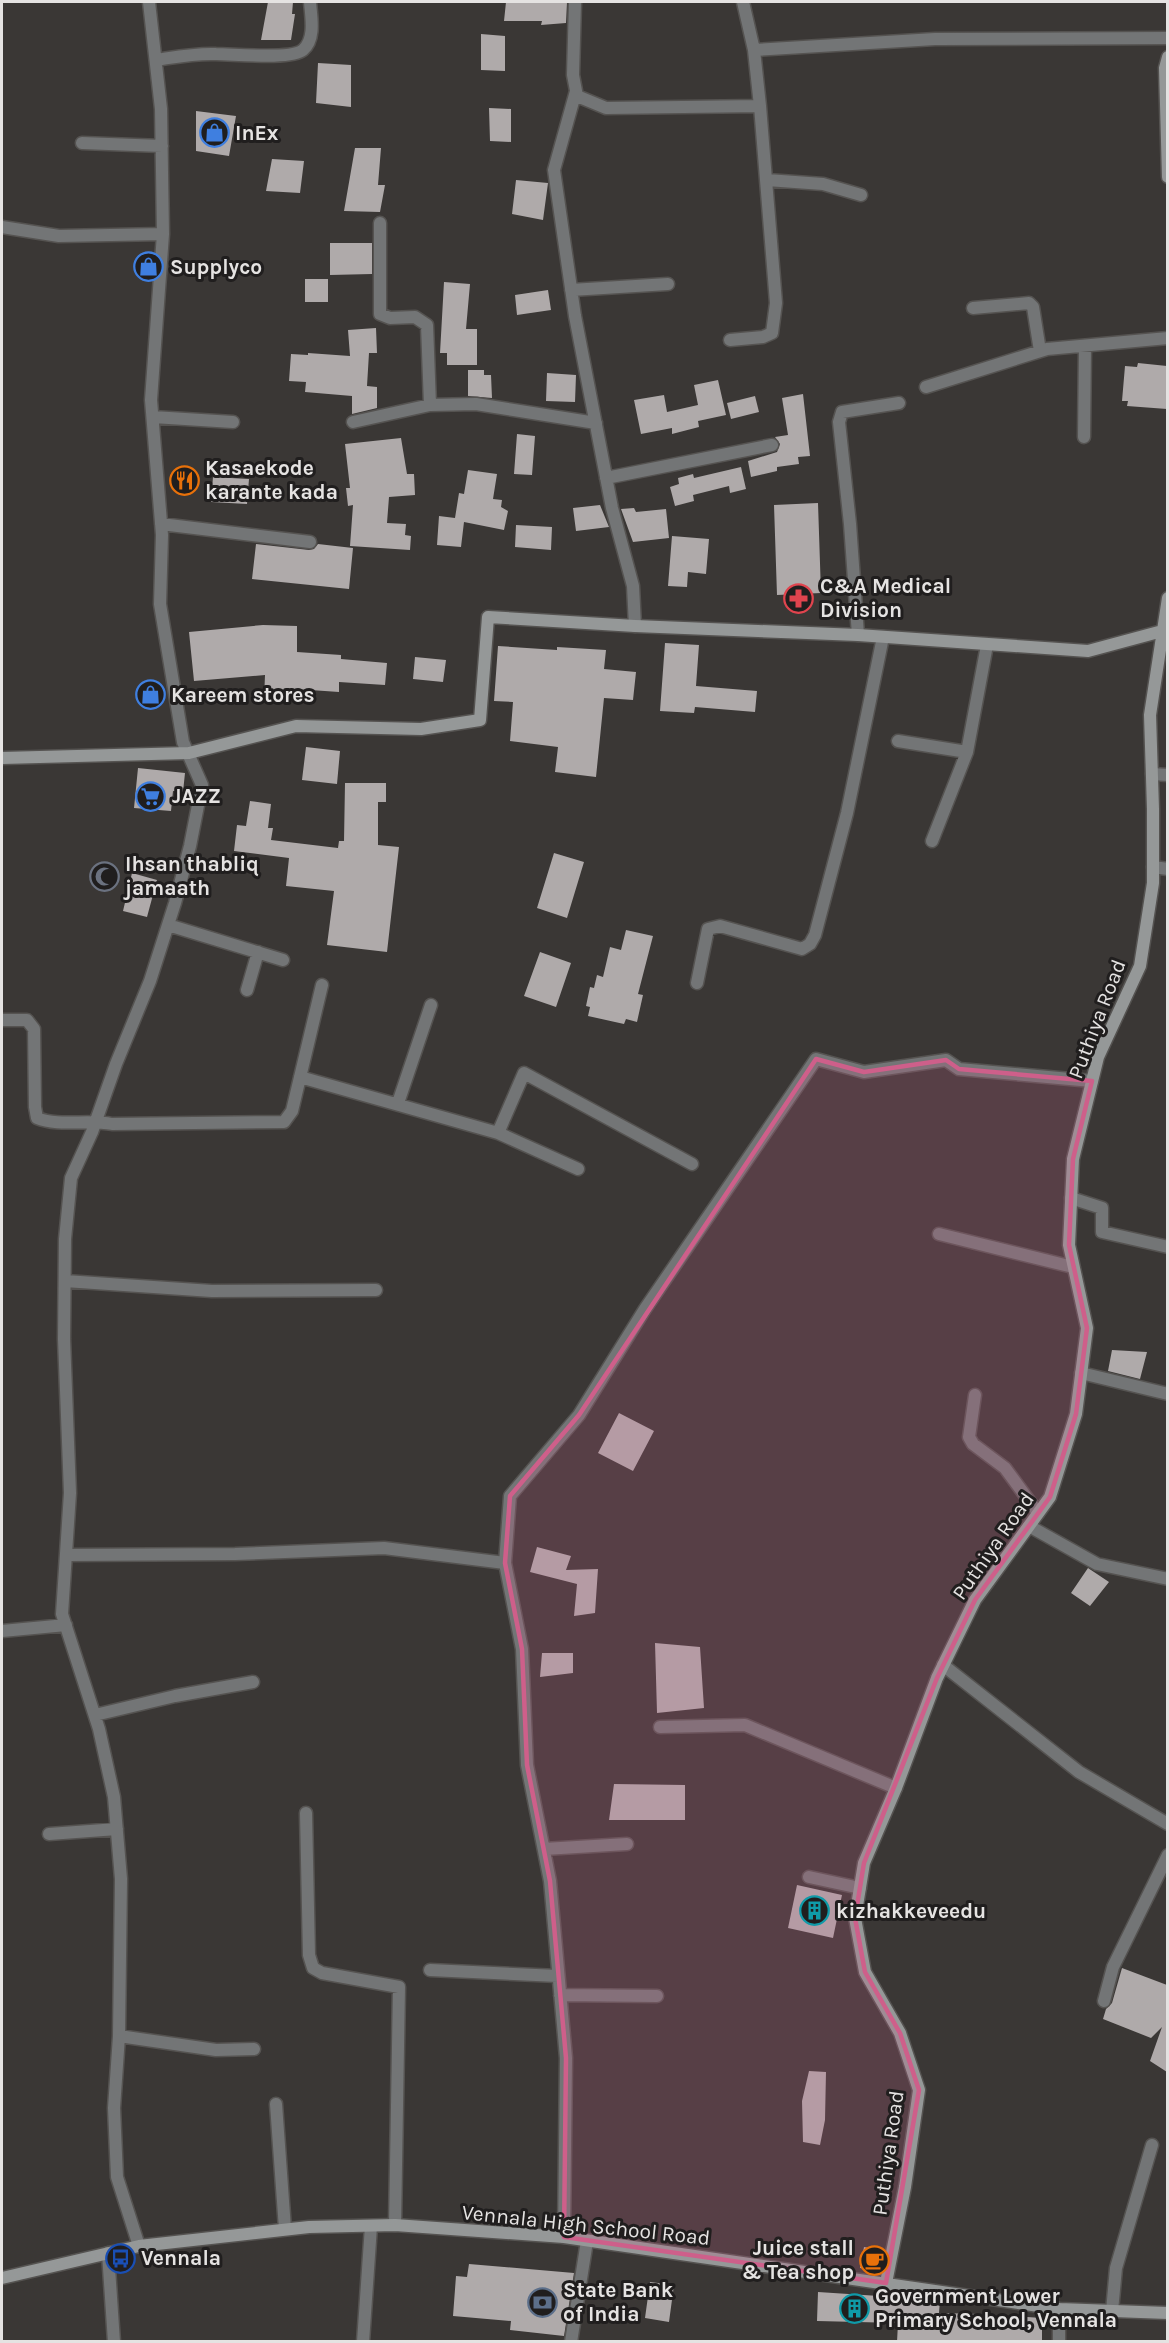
<svg xmlns="http://www.w3.org/2000/svg" width="1169" height="2343" font-family="Karla,sans-serif">
<style>
.building{fill:#afaaaa}
.lines{fill:none;stroke-linecap:round;stroke-linejoin:round}
.street-casing{stroke:#555351;stroke-width:15}
.secondary-casing{stroke:#555351;stroke-width:15}
.street{stroke:#737576;stroke-width:12}
.secondary{stroke:#959898;stroke-width:12}
.marked{fill:#ce5f8a;fill-opacity:0.2;stroke:#ce5f8a;stroke-width:4.5;stroke-linejoin:round}
.labels{text-anchor:middle;stroke-width:6;stroke-linejoin:round;paint-order:stroke}
.poi-label{font-size:21px;font-weight:bold;fill:#e5e3e2;stroke:#201e1e;text-anchor:start}
.street-label{font-size:21px;fill:#e5e3e2;stroke:#201e1e}
</style>
<rect width="100%" height="100%" fill="#3a3735"/>
<path class="building" d="M268 2H293L292 14H295L291 40H261Z
M506 2H567L566 23 541 25 542 21H504Z
M481 34 505 36V71L481 70Z
M318 63 351 65V107L316 103Z
M489 108 511 109V142L490 141Z
M196 111 236 116 229 156 196 151Z
M355 148H381L378 185H385L380 212 344 211Z
M272 159 304 161 300 193 266 191Z
M516 180 548 183 543 220 512 214Z
M330 243H372V274L330 275Z
M305 279H328V302H305Z
M444 282 470 284 466 329H477V365H447V353H440Z
M548 290 551 310 517 315 515 295Z
M376 328 377 353H369L367 386 377 387V408L352 414V396L305 392 306 382 289 381 291 354 308 355V353L350 356 348 330Z
M1138 363 1167 366V409L1127 406 1128 401H1122L1125 366 1137 367Z
M468 370H484V375H491L492 398 468 396Z
M547 373 576 375 575 402 546 401Z
M718 380 726 415 698 421 699 427 672 434V428L641 434 634 400 664 395 667 412 698 405 694 385Z
M803 394 810 456 798 457 799 464 777 467V471L751 477 748 461 777 452 780 444 775 437 788 435 782 398Z
M755 396 759 412 731 419 727 403Z
M517 434 535 436 532 475 514 474Z
M401 438 407 474H414L415 495 389 497 387 523 406 524 405 535 411 536 410 550 350 546 353 505 348 506 346 488H350L345 444Z
M741 467 746 489 730 493 729 486 693 495 694 501 675 506 670 487 679 484 678 478 693 474 694 478Z
M468 470 497 474 493 499 502 500 501 507 508 511 504 530 464 522 461 547 437 545 439 516 455 518 459 493 464 494Z
M213 477 249 479 247 504 211 502Z
M818 503 821 593 777 595 774 505Z
M600 505 609 527 576 531 573 508Z
M634 508 636 512 666 509 669 538 633 542 621 509Z
M516 525 552 527 551 550 515 547Z
M672 536 709 539 706 574 688 572 687 587 668 586Z
M256 544 309 550 314 549 318 544 353 548 349 589 252 579Z
M263 625 297 626V652L341 655V659L387 663 385 685 339 682V692L296 689V699H264L265 675 194 681 189 632Z
M665 643 699 645 696 686 757 691 755 712 695 707 694 713 660 711Z
M498 646 557 650V647L606 650 604 669 636 672 633 700 604 698 596 777 555 772 558 747 510 741 513 702 494 701Z
M415 657 446 660 443 682 413 679Z
M306 747 340 751 337 784 302 780Z
M138 768 185 773 183 792 173 791 171 811 134 808Z
M345 783H386V802H378V845L399 847 387 952 327 945 334 891 286 886 289 858 234 851 237 825 246 826 250 801 271 804 268 828H273L271 840 338 848 339 841H344Z
M554 853 584 862 567 918 537 908Z
M132 873 157 880 147 917 123 911Z
M626 930 653 936 638 994 643 995 637 1022 626 1019 624 1024 588 1016 590 1007 586 1006 590 987 594 988 597 975 603 977 610 947 621 950Z
M540 952 571 963 556 1007 524 996Z
M1112 1350 1147 1352 1140 1379 1108 1371Z
M619 1413 654 1431 633 1471 598 1453Z
M537 1547 571 1556 566 1570 598 1569 595 1613 574 1616 577 1584 530 1572Z
M1088 1568 1109 1582 1090 1606 1071 1593Z
M655 1643 700 1647 704 1708 657 1713Z
M542 1653H573V1673L540 1677Z
M614 1784 685 1785V1820H609Z
M797 1885 842 1895 833 1938 788 1928Z
M1122 1968 1167 1985V2072L1150 2061 1162 2027 1151 2038 1103 2019 1106 2009 1112 2003Z
M809 2071 826 2072 825 2120 820 2145 803 2142 802 2101Z
M864 2247 884 2251 880 2271 860 2268Z
M469 2264 574 2273 564 2336 510 2330 511 2321 453 2316 456 2276 467 2277Z
M650 2282 674 2285 669 2322 645 2318Z
M818 2292 940 2300 939 2313 980 2314 979 2328H1014V2316L1042 2318V2342H897L898 2323 817 2321Z"/>
<g class="lines">
<defs>
<path id="street" d="M575 2 573 75 577 96 606 108 760 106 776 303 772 333 763 337 730 340
M743 2 754 50 760 106
M754 50 935 39 1168 38
M156 60C176 57 196 53 216 54 234 54 291 60 303 50 316 39 311 16 310 2
M576 91 554 170 575 316 612 508 633 586 635 626
M82 143 162 146
M767 180 823 184 861 195
M380 223V314L390 318 415 317 427 325 430 405
M2 227 59 236 163 234
M571 290 668 284
M973 308 1029 303 1033 307 1040 351
M926 387 1047 349 1168 338
M153 417 233 422
M353 422 430 405 476 404 596 423
M1084 437 1085 346
M606 478 772 445
M161 524 310 542
M858 635 850 524 839 422 842 412 899 403
M898 741 967 752
M1152 774 1168 775
M932 841 967 752 987 645
M1153 867 1168 869
M168 925 283 960
M697 983 708 929 720 926 802 949 810 944 815 935 847 813 883 637
M247 990 258 952
M2 1020H27L34 1029 35 1107 37 1118C59 1127 88 1119 112 1124L284 1122 292 1111 322 985
M300 1077 498 1133 578 1169
M398 1103 431 1005
M498 1133 524 1073 692 1164
M1071 1198 1102 1208V1232L1168 1247
M939 1234 1073 1267
M65 1281 212 1291 376 1290
M1081 1373 1168 1394
M975 1395 969 1437 973 1444 1005 1468 1038 1513
M1029 1526 1097 1564 1168 1579
M67 1555 235 1554 384 1548 505 1563 522 1649 527 1765 550 1881 566 2058 564 2237
M505 1563 510 1496 579 1415 645 1309 816 1059 864 1072 946 1060 959 1069 1092 1081
M2 1631 66 1625
M943 1665 1079 1772 1168 1824
M95 1715 175 1696 253 1682
M660 1727 745 1725 896 1788
M306 1813 309 1955 313 1968 322 1973 399 1987 395 2225
M49 1834 117 1829
M544 1849 627 1844
M809 1877 860 1888
M430 1970 558 1976
M560 1995 657 1996
M1104 2001 1113 1967 1168 1855
M119 2036 216 2050 254 2049
M276 2104 285 2229
M139 2246 117 2177 114 2108 119 2036 121 1879 114 1797 99 1729 62 1614 70 1493 64 1339 65 1239 71 1178 92 1132 116 1064 150 981 175 903 190 846 202 785 183 742 160 604 162 535 151 400 163 234 161 109 149 2
M108 2253 114 2342
M1059 2309V2342
M1112 2311 1116 2268 1152 2145
M363 2342 371 2226
M571 2342 587 2241"/>
<path id="secondary" d="M1168 57 1165 68 1168 177
M2 758 189 753 296 726 421 729 480 720 488 617 635 626 858 635 1088 651 1166 630
M2 2278 139 2246 309 2227 395 2225 564 2237 1059 2309 1168 2313
M886 2283 905 2187 919 2090 900 2033 865 1972 855 1918 864 1863 896 1788 937 1678 975 1600 1050 1497 1076 1414 1087 1328 1069 1245 1073 1159 1098 1057 1140 966 1153 883V809L1150 715 1168 598"/>
</defs>
<use href="#street" class="street-casing"/>
<use href="#secondary" class="secondary-casing"/>
<use href="#street" class="street"/>
<use href="#secondary" class="secondary"/>
</g>
<path class="marked" d="M816 1059 864 1072 946 1060 959 1069 1092 1081 1073 1159 1069 1245 1087 1328 1076 1414 1050 1497 975 1600 937 1678 864 1863 855 1918 865 1972 900 2033 919 2090 886 2283 564 2237 566 2058 550 1881 527 1765 522 1649 505 1563 510 1496 579 1415Z"/>
<defs>
<symbol id="shop-ring" viewBox="-11 -11 22 22"><circle r="9.5" fill="#201e1e" stroke="#3f7fe0" stroke-width="1.5"/><path d="M-5-2.5h2.3a2.7 3.5 0 0 1 5.4 0H5L5.5 6h-11ZM-1.5-2.5h3a1.5 2.3 0 0 0-3 0Z" fill="#3f7fe0"/></symbol>
<symbol id="restaurant-ring" viewBox="-11 -11 22 22"><circle r="9.5" fill="#201e1e" stroke="#e8710a" stroke-width="1.5"/><path d="M-5-6h1v4h1v-4h1v4h1v-4h1v5L-1.5 .5V6h-2V.5L-5-1ZM5-6V6H3V1.5H1.5Q1.5-4 5-6Z" fill="#e8710a"/></symbol>
<symbol id="pharmacy-ring" viewBox="-11 -11 22 22"><circle r="9.5" fill="#201e1e" stroke="#e0444e" stroke-width="1.5"/><path d="M-2-6h4v4h4v4h-4v4h-4v-4h-4v-4h4Z" fill="#e0444e"/></symbol>
<symbol id="supermarket-ring" viewBox="-11 -11 22 22"><circle r="9.5" fill="#201e1e" stroke="#3f7fe0" stroke-width="1.5"/><path d="M-6-5.5h2.5l.6 2H6L4.5 2H-2.5L-4.4-4H-6ZM-1.5 3.2a1.3 1.3 0 1 0 .1 0ZM3 3.2a1.3 1.3 0 1 0 .1 0Z" fill="#3f7fe0"/></symbol>
<symbol id="mosque-ring" viewBox="-11 -11 22 22"><circle r="9.5" fill="#201e1e" stroke="#6b7280" stroke-width="1.5"/><path d="M3.5-4.9A6 6 0 1 0 3.5 4.9A5 5 0 1 1 3.5-4.9Z" fill="#6b7280"/></symbol>
<symbol id="building-ring" viewBox="-11 -11 22 22"><circle r="9.5" fill="#201e1e" stroke="#0f9aa8" stroke-width="1.5"/><path d="M-4-6H4V6H1V3H-1V6H-4ZM-2.5-4.3h1.7v1.8h-1.7ZM.8-4.3h1.7v1.8H.8ZM-2.5-1h1.7V.8h-1.7ZM.8-1h1.7V.8H.8Z" fill="#0f9aa8"/></symbol>
<symbol id="bus-ring" viewBox="-11 -11 22 22"><circle r="9.5" fill="#201e1e" stroke="#1a4fb4" stroke-width="1.5"/><path d="M-5-6H5V4H4V6H2V4H-2V6H-4V4H-5ZM-3.5-4V0h7V-4ZM-3.5 1.2v1.5H-2V1.2ZM2 1.2v1.5H3.5V1.2Z" fill="#1a4fb4"/></symbol>
<symbol id="cafe-ring" viewBox="-11 -11 22 22"><circle r="9.5" fill="#201e1e" stroke="#e8710a" stroke-width="1.5"/><path d="M-5.5-4.5H6V0H3Q3 3.5 0 3.5H-2.5Q-5.5 3.5-5.5 0ZM3-3.2v2h1.7v-2ZM-6 4.5H4V6H-6Z" fill="#e8710a"/></symbol>
<symbol id="bank-ring" viewBox="-11 -11 22 22"><circle r="9.5" fill="#201e1e" stroke="#5c6f8a" stroke-width="1.5"/><path d="M-6-4H6V4H-6ZM0-2.3a2.3 2.3 0 1 0 0 4.6a2.3 2.3 0 1 0 0-4.6Z" fill="#5c6f8a"/></symbol>
</defs>
<g fill-rule="evenodd">
<use href="#shop-ring" x="198" y="116" width="33" height="33"/>
<use href="#shop-ring" x="132" y="250" width="33" height="33"/>
<use href="#restaurant-ring" x="168" y="464" width="33" height="33"/>
<use href="#pharmacy-ring" x="782" y="582" width="33" height="33"/>
<use href="#shop-ring" x="134" y="678" width="33" height="33"/>
<use href="#supermarket-ring" x="134" y="780" width="33" height="33"/>
<use href="#mosque-ring" x="88" y="860" width="33" height="33"/>
<use href="#building-ring" x="798" y="1894" width="33" height="33"/>
<use href="#bus-ring" x="104" y="2242" width="33" height="33"/>
<use href="#cafe-ring" x="858" y="2244" width="33" height="33"/>
<use href="#bank-ring" x="526" y="2286" width="33" height="33"/>
<use href="#building-ring" x="838" y="2292" width="33" height="33"/>
</g>
<g class="labels">
<g class="poi-label">
<text x="235" y="140">InEx</text>
<text x="170" y="274">Supplyco</text>
<text x="205" y="475">Kasaekode<tspan x="205" dy="24">karante kada</tspan></text>
<text x="820" y="593">C&amp;A Medical<tspan x="820" dy="24">Division</tspan></text>
<text x="171" y="702">Kareem stores</text>
<text x="172" y="803">JAZZ</text>
<text x="125" y="871">Ihsan thabliq<tspan x="125" dy="24">jamaath</tspan></text>
<text x="836" y="1918">kizhakkeveedu</text>
<text x="854" y="2255" text-anchor="end">Juice stall<tspan x="854" dy="24">&amp; Tea shop</tspan></text>
<text x="141" y="2265">Vennala</text>
<text x="563" y="2297">State Bank<tspan x="563" dy="24">of India</tspan></text>
<text x="875" y="2303">Government Lower<tspan x="875" dy="24">Primary School, Vennala</tspan></text>
</g>
<g class="street-label">
<text transform="translate(1097 1019) rotate(-69)" y="7">Puthiya Road</text>
<text transform="translate(993 1546) rotate(-55)" y="7">Puthiya Road</text>
<text transform="translate(888 2153) rotate(-82)" y="7">Puthiya Road</text>
<text transform="translate(586 2225) rotate(6)" y="7">Vennala High School Road</text>
</g>
</g>
<rect width="1169" height="2343" fill="none" stroke="#e5e3e2" stroke-width="6"/>
</svg>
